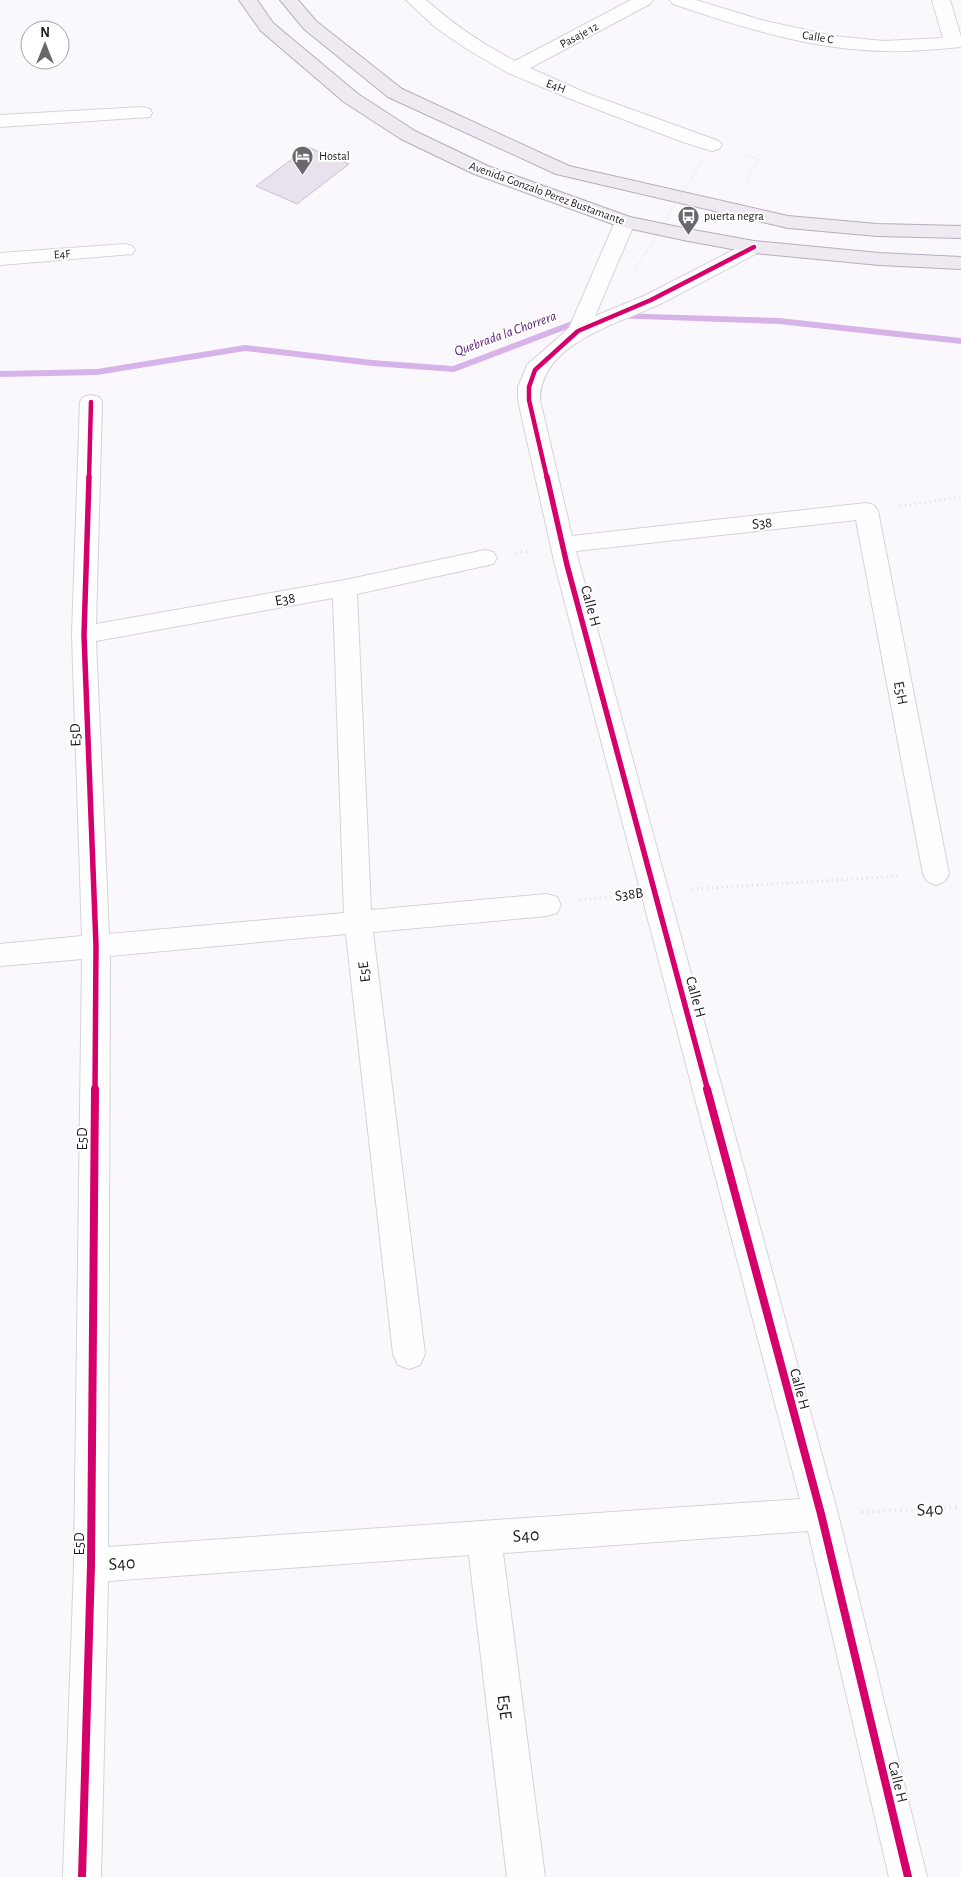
<svg xmlns="http://www.w3.org/2000/svg" width="961" height="1877" font-family="'Alegreya Sans',sans-serif">
<style>
.lines{fill:none;stroke-linecap:round;stroke-linejoin:round}
.stream{fill:#d7b3e9;fill-rule:evenodd}
.building{fill:#eae1ef;stroke:#c7c4c9}
.minor-casing{stroke:#d6d3d8;stroke-width:2}
.major-casing{stroke:#b7acbd;stroke-width:2}
.path-far2{stroke:#e0dee0;stroke-width:2.5;stroke-dasharray:0.5 2.5;stroke-linecap:butt}
.path-far1{stroke:#e0dee0;stroke-width:3;stroke-dasharray:1 4;stroke-linecap:butt}
.path{stroke:#e0dee0;stroke-width:4;stroke-dasharray:1 4.5;stroke-linecap:butt}
.minor{fill:#fefeff;fill-rule:evenodd}
.major{fill:#efeaf2;fill-rule:evenodd}
.path-bridge{stroke:#e0dee0;stroke-width:2.5;stroke-dasharray:0.5 2.5;stroke-linecap:butt}
.cycleway-far2-casing{stroke:#fff;stroke-width:7}
.cycleway-far1-casing{stroke:#fff;stroke-width:9}
.cycleway-casing{stroke:#fff;stroke-width:11}
.cycleway-far2{stroke:#d6006c;stroke-width:4.5}
.cycleway-far1{stroke:#d6006c;stroke-width:5.5}
.cycleway{stroke:#d6006c;stroke-width:8}
.labels{text-anchor:middle;stroke-width:4;stroke-linejoin:round;paint-order:stroke}
.far-street-label{font-size:12px;fill:#1e1a20;stroke:#fff}
.far-poi-label{font-size:12px;fill:#1e1a20;stroke:#fff;text-anchor:start}
.far-water-label{font-size:14px;font-style:italic;fill:#60217b;stroke:#fff}
.street-label{font-size:15px;fill:#1e1a20;stroke:#fff}
.near-street-label{font-size:18px;fill:#1e1a20;stroke:#fff}
</style>
<rect width="100%" height="100%" fill="#fbf8fd"/>
<g class="lines">
<path class="stream" d="M615 313 779 318 961 338V344L779 324 612 318V314Z
M585 316 590 319 588 321 454 372 372 366 245 351 97 375 0 377V371L97 369 245 345 372 360 453 366Z"/>
</g>
<path class="building" d="M308 147 349 164 297 204 256 186Z"/>
<g class="lines">
<defs>
<path id="minor" d="M406 0H426C453 24 482 44 515 61L631 0H653L650 4 530 68 586 93 719 141 722 145 719 149 712 151 680 141 573 100 508 73 467 49 436 28Z
M670 0H696L761 20 833 36 884 41 943 38 932 0H950L961 37V47C936 49 910 52 885 51 812 50 741 27 673 4Z
M143 107 150 109 152 113 150 117 0 127V115Z
M625 216 632 218 635 222 595 316 644 296 747 243 754 241 761 243 764 247 761 251C727 269 694 287 660 304 618 324 540 343 540 400L572 536 866 503 874 505 878 511 949 874 945 881 936 885 927 881 923 874 856 520 576 551 838 1514 927 1877H889L808 1531 503 1553 545 1877H507L469 1555 108 1581 101 1877H63L74 1565 82 959 0 966V944L82 936 72 635 80 402 83 397 91 395 99 397 102 402 96 624 345 580 485 550 493 552 497 558 493 564 357 594 371 910 547 894 557 897 561 905 557 913 547 916 373 932 425 1354 420 1365 409 1369 398 1365 393 1354 346 934 110 956 108 1547 800 1499 555 565 518 400V387L527 365 569 328 615 222 618 218ZM333 598 344 913 109 934 96 641Z
M125 244 132 246 135 250 132 254 0 265V253Z"/>
<path id="major" d="M239 0H257L273 23 358 94 415 131 488 166 630 217 688 229 754 241 879 253 961 257V269L879 265 754 253 688 241 618 226 474 174 401 139 344 102 261 31Z
M280 0H298L316 21 402 89 569 166 788 216 877 224 961 226V238L877 236 788 228 556 174 388 97 304 29Z"/>
</defs>
<use href="#minor" class="minor-casing"/>
<use href="#major" class="major-casing"/>
<path class="path-far2" d="M741 154 758 159 746 182"/>
<path class="path-far1" d="M900 506 961 497
M516 553 529 551
M692 889 900 876
M580 900 619 896"/>
<path class="path" d="M862 1512 961 1507"/>
<use href="#minor" class="minor"/>
<use href="#major" class="major"/>
<path class="path-bridge" d="M636 269 702 161"/>
<defs>
<path id="cycleway-far2" d="M89 478 91 402
M547 478 529 400V387L535 370 578 331 651 300 754 247"/>
<path id="cycleway-far1" d="M89 477 84 635 96 946 95 1091
M547 477 567 565 708 1091"/>
<path id="cycleway" d="M707 1089 821 1514 908 1877
M82 1877 91 1565 95 1089"/>
</defs>
<use href="#cycleway-far2" class="cycleway-far2-casing"/>
<use href="#cycleway-far1" class="cycleway-far1-casing"/>
<use href="#cycleway" class="cycleway-casing"/>
<use href="#cycleway-far2" class="cycleway-far2"/>
<use href="#cycleway-far1" class="cycleway-far1"/>
<use href="#cycleway" class="cycleway"/>
</g>
<defs>
<symbol id="hotel-pin" viewBox="-11 -11 22 30"><path d="M0 17L-7.5 6A9.5 9.5 0 1 1 7.5 6Z" fill="#6b686d" stroke="#fff"/><path d="M-6-4.5h1.5V1H6V5H4.5V3h-9V5H-6ZM-4 0a1.8 1.8 0 1 1 3.6 0ZM.5 0V-2.5h3Q6-2.5 6 0Z" fill="#fff"/></symbol>
<symbol id="bus-pin" viewBox="-11 -11 22 30"><path d="M0 17L-7.5 6A9.5 9.5 0 1 1 7.5 6Z" fill="#6b686d" stroke="#fff"/><path d="M-5-6H5V4H4V6H2V4H-2V6H-4V4H-5ZM-3.5-4V0h7V-4ZM-3.5 1.2v1.5H-2V1.2ZM2 1.2v1.5H3.5V1.2Z" fill="#fff"/></symbol>
</defs>
<g fill-rule="evenodd">
<use href="#hotel-pin" x="290" y="144" width="25" height="34"/>
<use href="#bus-pin" x="676" y="204" width="25" height="34"/>
</g>
<g class="labels">
<g class="far-street-label">
<text transform="translate(579 35) rotate(-28)" y="4">Pasaje 12</text>
<text transform="translate(818 37) rotate(9)" y="4">Calle C</text>
<text transform="translate(556 86) rotate(21)" y="4">E4H</text>
<text transform="translate(547 193) rotate(20)" y="4">Avenida Gonzalo Perez Bustamante</text>
<text transform="translate(62 254) rotate(-4)" y="4">E4F</text>
</g>
<g class="far-poi-label">
<text x="319" y="160">Hostal</text>
<text x="704" y="220">puerta negra</text>
</g>
<g class="far-water-label">
<text transform="translate(505 333) rotate(-20)" y="5">Quebrada la Chorrera</text>
</g>
<g class="street-label">
<text transform="translate(762 523) rotate(-6)" y="5">S38</text>
<text transform="translate(285 599) rotate(-10)" y="5">E38</text>
<text transform="translate(591 606) rotate(75)" y="5">Calle H</text>
<text transform="translate(901 693) rotate(79)" y="5">E5H</text>
<text transform="translate(75 735) rotate(-92)" y="5">E5D</text>
<text transform="translate(629 894) rotate(-7)" y="5">S38B</text>
<text transform="translate(364 972) rotate(-97)" y="5">E5E</text>
<text transform="translate(696 997) rotate(75)" y="5">Calle H</text>
<text transform="translate(82 1139) rotate(-90)" y="5">E5D</text>
<text transform="translate(800 1389) rotate(75)" y="5">Calle H</text>
<text transform="translate(79 1544) rotate(-90)" y="5">E5D</text>
<text transform="translate(898 1782) rotate(76)" y="5">Calle H</text>
</g>
<g class="near-street-label">
<text transform="translate(930 1509) rotate(-3)" y="6">S40</text>
<text transform="translate(526 1535) rotate(-4)" y="6">S40</text>
<text transform="translate(122 1563) rotate(-4)" y="6">S40</text>
<text transform="translate(505 1707) rotate(83)" y="6">E5E</text>
</g>
</g>
<g transform="translate(45 45)"><circle r="24" fill="#ffffff" stroke="#a5a3a6"/>
<path d="M0-4L9 19L0 12L-9 19Z" fill="#6b686d"/>
<text y="-8" font-size="14" font-weight="bold" text-anchor="middle" fill="#1e1a20">N</text>
</g>
</svg>
